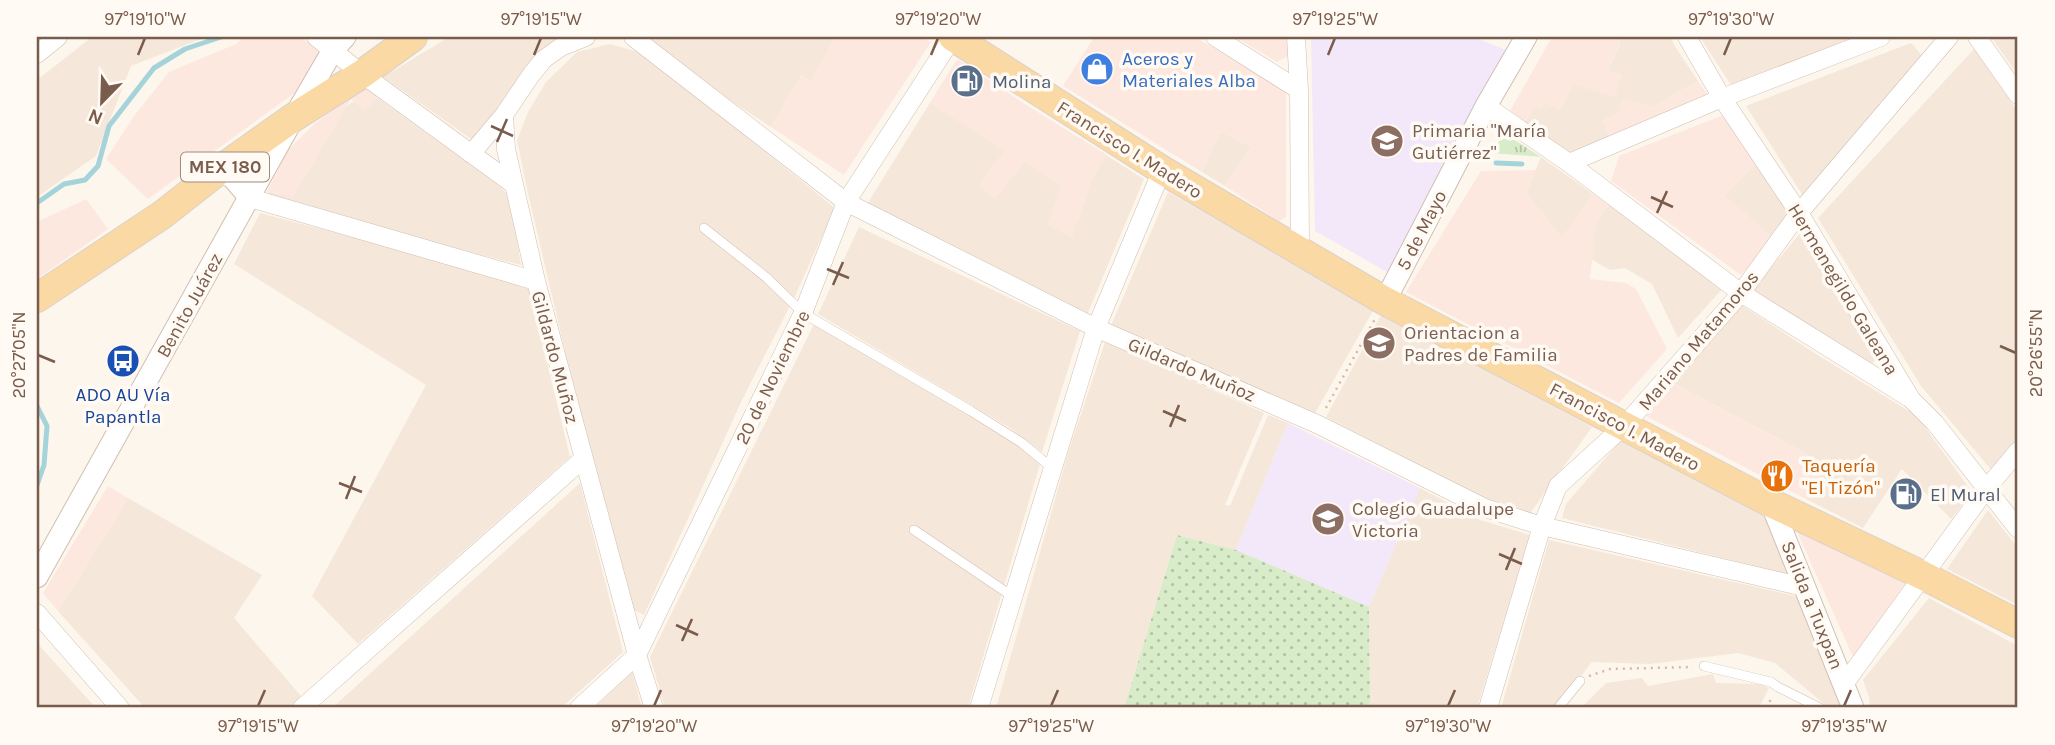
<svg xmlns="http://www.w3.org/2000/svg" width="2055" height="745" font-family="Karla,sans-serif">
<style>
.residential{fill:#f5e8da}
.commercial{fill:#fde8e0}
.education{fill:#f3e8fa}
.grass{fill:url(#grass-dots)}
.park{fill:url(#park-tufts)}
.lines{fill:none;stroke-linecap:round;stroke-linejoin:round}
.stream{stroke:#a5d3da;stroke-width:5}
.service-casing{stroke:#d1beb0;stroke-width:10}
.minor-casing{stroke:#d1beb0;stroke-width:19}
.tertiary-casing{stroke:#d1beb0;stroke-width:23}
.primary-casing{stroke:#dad1cd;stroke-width:30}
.path{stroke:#d9b8a5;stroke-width:2.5;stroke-dasharray:2 5;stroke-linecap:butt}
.service{stroke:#fff;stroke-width:9}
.minor{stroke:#fff;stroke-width:18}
.tertiary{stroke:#fff;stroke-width:21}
.primary{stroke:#fbd9a5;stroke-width:28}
.ticks{fill:none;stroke:#7a5c4d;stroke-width:2.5}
.labels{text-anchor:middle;stroke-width:7;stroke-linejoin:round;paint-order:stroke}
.shield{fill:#fffaf3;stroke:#a28b7f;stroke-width:2}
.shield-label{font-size:18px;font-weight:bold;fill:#7a5c4d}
.shop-label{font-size:19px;fill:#366cbe;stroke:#fffaf3;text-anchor:start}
.service-label{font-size:19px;fill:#4e5e75;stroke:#fffaf3;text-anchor:start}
.education-label{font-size:19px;fill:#785e54;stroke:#fffaf3;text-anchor:start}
.street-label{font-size:19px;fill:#7a5c4d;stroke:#fffaf3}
.transit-label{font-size:19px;fill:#164399;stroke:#fffaf3}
.food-label{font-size:19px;fill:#c56008;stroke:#fffaf3;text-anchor:start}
.neatline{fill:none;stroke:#7a5c4d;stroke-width:2.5}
.ticks-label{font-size:18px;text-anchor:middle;fill:#7a5c4d}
</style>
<defs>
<pattern id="grass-dots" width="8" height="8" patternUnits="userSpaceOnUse" patternTransform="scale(1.75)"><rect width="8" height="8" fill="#d8ecc9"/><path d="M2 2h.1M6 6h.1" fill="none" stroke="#b4c2a5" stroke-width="1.8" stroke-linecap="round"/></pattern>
<pattern id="park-tufts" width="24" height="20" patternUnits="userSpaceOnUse" patternTransform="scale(1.75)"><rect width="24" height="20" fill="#d8ecc9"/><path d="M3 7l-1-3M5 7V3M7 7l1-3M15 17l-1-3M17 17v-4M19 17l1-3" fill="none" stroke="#b4c2a5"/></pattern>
</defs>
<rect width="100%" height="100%" fill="#fdf6ec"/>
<path class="residential" d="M92 37H206L131 66 96 156 37 197V80Z
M449 37H566L481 146 383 77Z
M648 37H836L811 81 801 76 771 127 722 95Z
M1620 37H1671L1674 45 1698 81 1652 107 1613 143 1577 158 1526 122 1534 105 1544 103 1553 105 1574 84 1608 70 1620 44Z
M1700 37H1878L1734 90Z
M1991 37H2018V75Z
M1911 43 1926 60 1805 199 1746 106Z
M610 44 642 53 835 208 795 296 742 400 644 615 634 610 567 360 527 189 517 140 528 112 546 82 577 52Z
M1974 49 2018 112V439L1993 472 1921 386 1818 218Z
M956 61 1144 179 1087 315 867 204Z
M368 91 497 184 510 197 521 265 392 232 267 198 284 158 295 143Z
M1220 131 1251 147 1225 186 1202 172Z
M1541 157 1593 194 1562 238 1526 193Z
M1758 161 1795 214 1773 239 1724 195Z
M1168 192 1374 309 1314 415 1110 328Z
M1609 205 1723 288 1678 338 1652 284 1625 268 1610 270 1591 259 1596 222Z
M260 213 512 279 529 287 570 457 358 644 312 596 426 385 234 264Z
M859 227 1080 331 1042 452 1010 428 818 314Z
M1801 232 1877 356 1871 367 1753 290Z
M1740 304 1816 354 1917 416 1972 492 1951 519 1902 469 1863 528 1806 499 1824 463 1671 382Z
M1381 315 1592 427 1529 515 1506 510 1326 417Z
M816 320 1013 439 1040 464 968 708H665L650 657Z
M1105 342 1264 413 1225 505 1230 506 1268 415 1288 423 1236 550 1177 535 1124 708H996L1068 453Z
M1620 441 1764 516 1787 574 1562 518 1566 504Z
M580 483 623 652 561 708H332Z
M1420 488 1480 520 1530 535 1477 708H1370L1369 607Z
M128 498 262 575 234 618 301 696 289 708H145L58 611Z
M1988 510 2018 548V605L1947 569Z
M1549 540 1800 597 1845 708H1829L1775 663 1738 653 1650 664 1592 662 1556 708H1501Z
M1929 598 2018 646V692L2013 708H1870L1869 697 1863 680Z
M37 643 96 708H37Z
M632 672 642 708H594Z
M1713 674 1716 683 1760 684 1769 688 1759 708H1581L1606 683 1642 678 1648 686Z"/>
<path class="commercial" d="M243 37H301L318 51 319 62 296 92 148 199 106 159 134 116 169 72 236 44Z
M836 37H922L931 42 844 175 771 127 801 76 811 81Z
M1094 37H1195L1286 91V217L1279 221 1225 186 1251 147 1220 131 1202 172 1063 86Z
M1235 37H1287L1288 56 1277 62Z
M1552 37H1620V43L1608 70 1622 75 1615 97 1574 84 1560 110 1544 103 1542 110 1534 106 1526 122 1510 111Z
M958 59 1023 103 1107 155 1093 177 1072 237 1048 225 1061 185 1025 162 995 199 978 186 1004 151 930 103Z
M1698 81 1713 102 1613 143 1602 121 1619 111 1622 98 1652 107Z
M365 86 379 95 365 111 351 99 293 197 267 192 289 149 314 124Z
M1726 114 1758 161 1724 195 1773 239 1741 275 1611 181 1619 156Z
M1536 170 1526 193 1562 238 1593 194 1609 205 1596 222 1590 279 1626 283 1636 289 1667 349 1619 403 1406 292 1481 171Z
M86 199 108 229 37 279V222Z
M1671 382 1824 463 1806 499 1642 414Z
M108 486 128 498 58 611 43 593Z
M1794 525 1906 582 1853 657Z"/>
<path class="education" d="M1311 37H1473L1509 51 1389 273 1315 231Z
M1288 423 1420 488 1369 607 1236 550Z"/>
<path class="grass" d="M1177 535 1236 550 1369 607 1370 708H1124Z"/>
<path class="park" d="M1504 133 1541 157 1492 153Z"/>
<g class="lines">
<path class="stream" d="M1496 163 1522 164
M37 203 64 184 85 180 98 166 109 126 154 68 185 49 221 37
M37 406 47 426 44 465 37 485"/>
<defs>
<path id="service" d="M704 228 767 278 803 313 971 411 1022 443 1052 468
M914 530 1012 596
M1704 666 1771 682 1778 687 1820 708
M1558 708 1580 681"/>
<path id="minor" d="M316 37 362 74 513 184
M586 37 561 47 544 59 531 75 504 115 506 149 536 281 637 655 654 708
M633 37 846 202 1096 328 1317 424 1485 508 1542 526 1804 587
M1215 37 1299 90
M1296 37 1299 90 1300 251
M1687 37 1722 98 1799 213 1911 399 1935 423 2018 529
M1977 37 2018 95
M37 54 58 37
M1486 106 1569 163 1741 293 1908 397
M471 154 504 115
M1569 163 1722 98 1881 37
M250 198 536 281
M37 613 120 708
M1845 683 1987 488 2018 451
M302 708 583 459
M579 708 637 655 803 313 846 202 953 37
M979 708 1096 328 1162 170
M1488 708 1542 526 1558 486 1625 425 1741 293 1799 213 1949 37"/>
<path id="tertiary" d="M218 171 232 177 250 198
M1385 301 1486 106 1526 37
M1771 503 1853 708
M37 577 294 117 333 50 345 37"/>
<path id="primary" d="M953 37 1162 170 1385 301 1771 503 1922 575 2018 624
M37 298 162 215 218 171 294 117 362 74 413 37"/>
</defs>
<use href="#service" class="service-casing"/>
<use href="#minor" class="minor-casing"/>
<use href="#tertiary" class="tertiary-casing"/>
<use href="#primary" class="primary-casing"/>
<path class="path" d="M1326 408 1375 319
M1589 676 1610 669 1693 667
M1766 708 1773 696"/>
<use href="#service" class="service"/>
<use href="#minor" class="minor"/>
<use href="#tertiary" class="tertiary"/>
<use href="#primary" class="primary"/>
</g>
<path class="ticks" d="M138 55 145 38M534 55 541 38M931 55 938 38M1328 55 1335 38M1724 55 1731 38M491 126 513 136M497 142 507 119M1651 197 1673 207M1657 213 1667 191M827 269 849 278M833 285 843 262M2000 346 2016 353M38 355 55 362M1163 411 1186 421M1170 427 1179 405M339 483 362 492M346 499 355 476M1499 554 1522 564M1506 570 1515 548M676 625 698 635M682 641 692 619M258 706 265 690M654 706 661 690M1051 706 1058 690M1448 706 1455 690M1844 706 1851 690"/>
<defs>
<symbol id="shop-disc" viewBox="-11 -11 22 22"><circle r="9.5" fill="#3f7fe0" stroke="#fffaf3"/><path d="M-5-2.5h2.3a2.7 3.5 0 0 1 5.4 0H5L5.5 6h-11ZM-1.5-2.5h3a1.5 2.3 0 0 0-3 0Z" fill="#fff"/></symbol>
<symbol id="fuel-disc" viewBox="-11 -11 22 22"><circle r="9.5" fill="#5c6f8a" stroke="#fffaf3"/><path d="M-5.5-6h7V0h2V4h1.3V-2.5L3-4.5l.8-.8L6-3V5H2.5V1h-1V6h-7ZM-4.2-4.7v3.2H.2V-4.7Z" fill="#fff"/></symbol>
<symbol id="school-disc" viewBox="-11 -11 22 22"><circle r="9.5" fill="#8d6e63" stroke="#fffaf3"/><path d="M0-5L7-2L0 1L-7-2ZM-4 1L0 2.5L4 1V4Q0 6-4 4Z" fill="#fff"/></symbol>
<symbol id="bus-disc" viewBox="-11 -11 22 22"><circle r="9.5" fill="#1a4fb4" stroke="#fffaf3"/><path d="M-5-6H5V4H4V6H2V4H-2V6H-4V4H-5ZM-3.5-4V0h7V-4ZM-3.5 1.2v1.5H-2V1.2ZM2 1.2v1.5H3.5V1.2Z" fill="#fff"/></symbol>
<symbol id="restaurant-disc" viewBox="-11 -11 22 22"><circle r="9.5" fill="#e8710a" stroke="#fffaf3"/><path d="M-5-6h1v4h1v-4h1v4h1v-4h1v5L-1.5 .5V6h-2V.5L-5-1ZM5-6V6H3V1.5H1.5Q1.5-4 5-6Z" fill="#fff"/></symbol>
</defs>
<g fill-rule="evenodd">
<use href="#shop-disc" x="1078" y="50" width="38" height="38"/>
<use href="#fuel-disc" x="948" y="62" width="38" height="38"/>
<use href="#school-disc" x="1368" y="122" width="38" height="38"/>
<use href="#school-disc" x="1360" y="324" width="38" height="38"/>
<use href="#bus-disc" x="104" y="342" width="38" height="38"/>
<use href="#restaurant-disc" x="1758" y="457" width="38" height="38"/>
<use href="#fuel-disc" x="1887" y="475" width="38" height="38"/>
<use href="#school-disc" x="1309" y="500" width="38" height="38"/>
</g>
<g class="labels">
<rect class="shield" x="181" y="152.5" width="88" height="29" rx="5"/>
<g class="shield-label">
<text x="225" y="173">MEX 180</text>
</g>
<g class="shop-label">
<text x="1122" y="65">Aceros y<tspan x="1122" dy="22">Materiales Alba</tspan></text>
</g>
<g class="service-label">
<text x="992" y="88">Molina</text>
<text x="1930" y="501">El Mural</text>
</g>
<g class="education-label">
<text x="1412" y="137">Primaria "María<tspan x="1412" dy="22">Gutiérrez"</tspan></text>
<text x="1404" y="339">Orientacion a<tspan x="1404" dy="22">Padres de Familia</tspan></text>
<text x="1352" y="515">Colegio Guadalupe<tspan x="1352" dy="22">Victoria</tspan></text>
</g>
<g class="street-label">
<text transform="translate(1130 149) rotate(32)" y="7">Francisco I. Madero</text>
<text transform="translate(1421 230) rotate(-63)" y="7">5 de Mayo</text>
<text transform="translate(1844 289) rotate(59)" y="7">Hermenegildo Galeana</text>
<text transform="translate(189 305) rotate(-61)" y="7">Benito Juárez</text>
<text transform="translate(1698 340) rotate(-50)" y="7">Mariano Matamoros</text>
<text transform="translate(556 357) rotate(75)" y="7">Gildardo Muñoz</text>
<text transform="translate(1192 369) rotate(23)" y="7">Gildardo Muñoz</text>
<text transform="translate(772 377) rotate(-64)" y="7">20 de Noviembre</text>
<text transform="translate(1625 426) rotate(28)" y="7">Francisco I. Madero</text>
<text transform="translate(1813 605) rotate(68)" y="7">Salida a Tuxpan</text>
</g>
<g class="transit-label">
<text x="123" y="401">ADO AU Vía<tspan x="123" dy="22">Papantla</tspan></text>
</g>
<g class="food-label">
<text x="1802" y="472">Taquería<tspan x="1802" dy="22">"El Tizón"</tspan></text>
</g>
</g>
<rect width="2055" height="745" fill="none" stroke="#fffaf3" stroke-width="77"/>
<g transform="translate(102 102) rotate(203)" stroke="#fffaf3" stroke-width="5" paint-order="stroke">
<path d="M0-5L12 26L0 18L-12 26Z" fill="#7a5c4d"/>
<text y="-10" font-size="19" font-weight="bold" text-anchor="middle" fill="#7a5c4d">N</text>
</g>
<rect x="38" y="38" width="1978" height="668" class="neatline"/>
<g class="ticks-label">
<text x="145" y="25">97°19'10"W</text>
<text x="541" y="25">97°19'15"W</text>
<text x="938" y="25">97°19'20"W</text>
<text x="1335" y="25">97°19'25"W</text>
<text x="1731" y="25">97°19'30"W</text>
<text transform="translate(2036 353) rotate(-90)" y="6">20°26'55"N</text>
<text transform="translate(19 355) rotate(-90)" y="6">20°27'05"N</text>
<text x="258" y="732">97°19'15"W</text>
<text x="654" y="732">97°19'20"W</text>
<text x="1051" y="732">97°19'25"W</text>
<text x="1448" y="732">97°19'30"W</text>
<text x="1844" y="732">97°19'35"W</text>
</g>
</svg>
